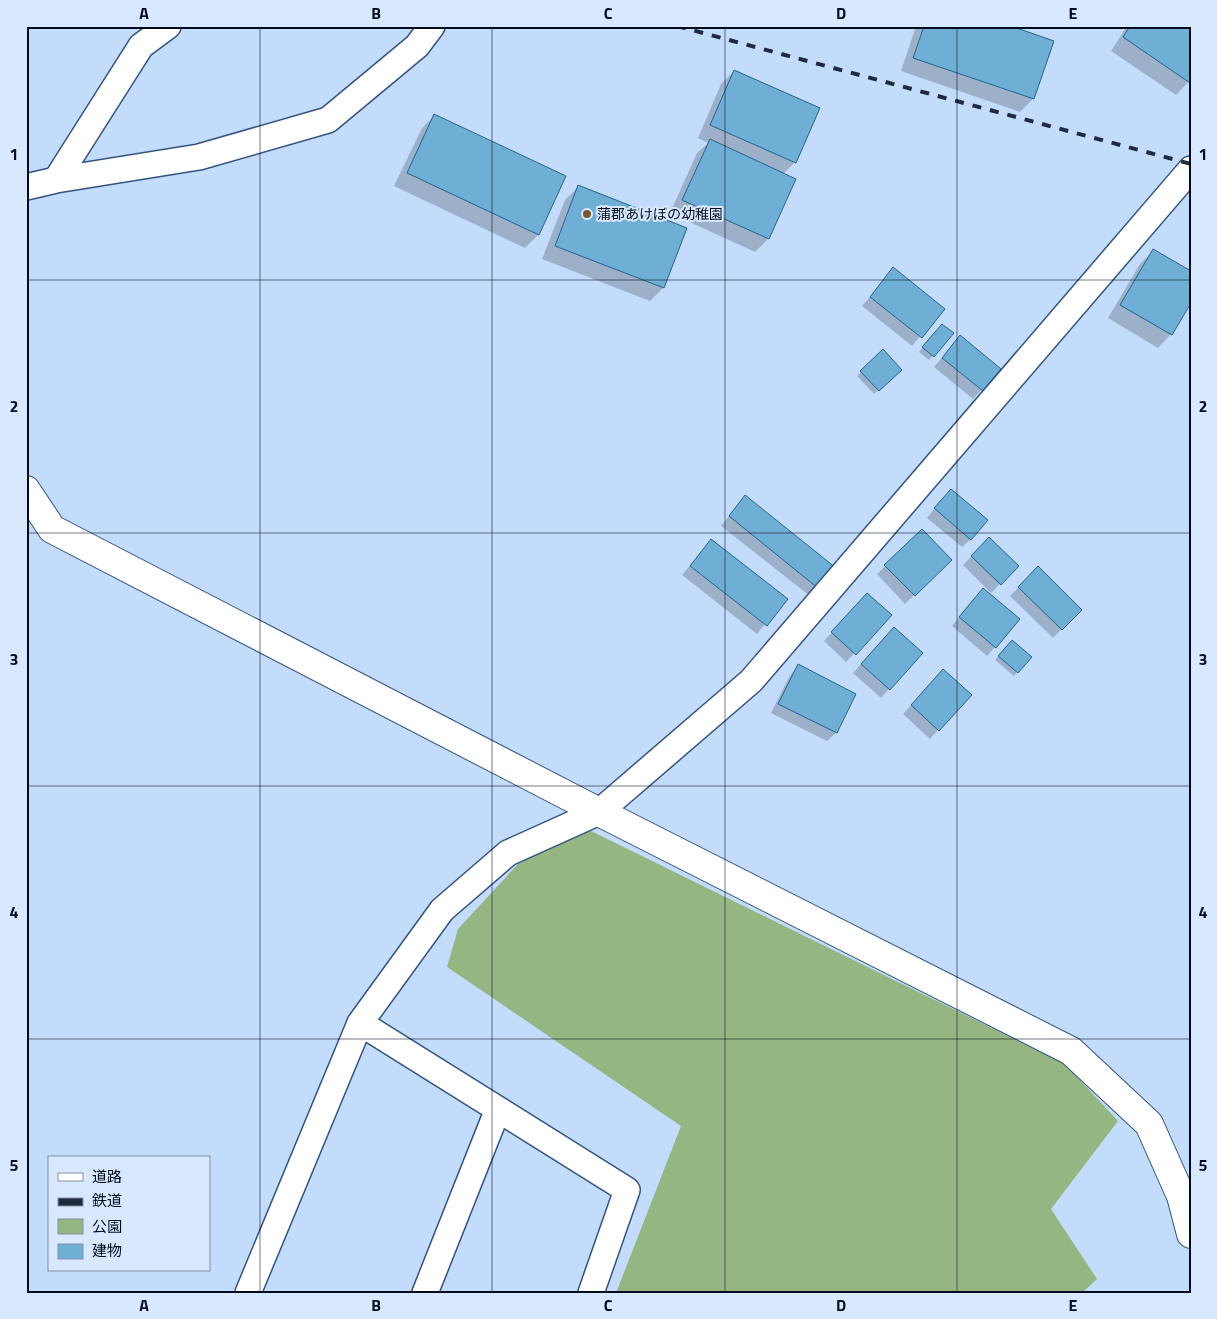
<svg xmlns="http://www.w3.org/2000/svg" width="1217" height="1319" font-family="'Titillium Web','Noto Sans JP',sans-serif">
<style>
.green{fill:#94b683}
.shadow{fill:#0003}
.building{fill:#70afd5;stroke:#256588}
.lines{fill:none;stroke-linecap:round;stroke-linejoin:round}
.minor-casing{stroke:#325481;stroke-width:28}
.tertiary-casing{stroke:#325481;stroke-width:30}
.minor{stroke:#fff;stroke-width:25}
.tertiary{stroke:#fff;stroke-width:28}
.rail{stroke:#1e2a3e;stroke-width:4;stroke-dasharray:9 9;stroke-linecap:butt}
.grid{fill:none;stroke:#010b1d;stroke-width:1;stroke-opacity:0.55}
.poi-dot{fill:#785a2e;stroke:#d8e8fe;stroke-width:2}
.labels{text-anchor:middle;stroke-width:4;stroke-linejoin:round;paint-order:stroke}
.poi-label{font-size:14px;fill:#010b1d;stroke:#d8e8fe;text-anchor:start}
.neatline{fill:none;stroke:#010b1d;stroke-width:2}
.grid-label{font-size:16px;text-anchor:middle;font-weight:bold;fill:#010b1d}
</style>
<rect width="100%" height="100%" fill="#c4dcfc"/>
<path class="green" d="M587 829 1065 1064 1118 1121 1051 1209 1097 1279 1082 1293H616L681 1126 447 967 458 929 518 864Z"/>
<path class="shadow" d="M916 26H1008L1033 99 1020 112 901 71Z
M1127 26H1191V79L1176 95 1111 51Z
M734 71 795 162 783 174 795 179 768 239 755 252 670 213 697 153 708 143 698 138 721 84Z
M435 115 565 177 538 235 525 248 394 186 422 128Z
M578 187 663 288 650 301 542 259 565 200Z
M1153 251 1171 334 1158 348 1108 318 1140 264Z
M893 269 943 309 912 346 862 306Z
M938 329 952 333 929 360 919 352Z
M960 337 1000 369 973 399 934 367Z
M883 351 900 370 874 394 857 376Z
M942 499 971 539 962 547 927 518Z
M737 506 818 588 810 596 721 526Z
M922 530 950 560 905 604 877 574Z
M989 539 1017 566 991 593 963 565Z
M711 540 786 599 757 634 682 575Z
M1038 568 1080 610 1053 638 1010 596Z
M974 598 995 647 987 656 952 626Z
M858 603 890 615 846 662 824 641Z
M885 637 889 689 881 698 853 673Z
M1008 645 1017 672 1014 676 995 660Z
M798 666 855 694 836 733 827 741 771 713 790 675Z
M935 679 938 730 930 739 903 714Z"/>
<path class="building" d="M924 26H1011L1054 41 1034 99 913 58Z
M1130 26H1191L1190 83 1123 37Z
M734 70 820 108 796 163 710 125Z
M434 114 566 176 539 235 407 173Z
M710 139 796 179 769 239 682 200Z
M578 185 687 228 664 288 555 246Z
M1153 249 1191 271V303L1172 335 1120 305Z
M893 267 945 309 922 338 870 297Z
M942 324 954 333 934 357 922 347Z
M960 335 1001 369 983 391 942 358Z
M883 349 902 370 879 391 860 371Z
M951 489 988 520 971 540 934 508Z
M745 495 836 568 819 589 729 516Z
M922 529 952 560 915 596 884 565Z
M989 537 1019 566 1001 585 971 556Z
M711 539 788 599 767 626 690 566Z
M1038 566 1082 610 1062 630 1018 587Z
M983 588 1020 619 996 648 959 617Z
M867 593 892 615 856 655 831 632Z
M894 627 923 653 890 690 861 664Z
M1012 640 1032 657 1018 673 998 656Z
M798 664 856 694 837 733 778 704Z
M943 669 972 695 939 731 911 705Z"/>
<g class="lines">
<defs>
<path id="minor" d="M56 180 141 46 168 26
M26 187 56 180 199 157 328 120 417 46 432 26
M360 1023 627 1190 591 1293
M248 1293 360 1023 442 910 508 853 599 812 751 681 1191 169
M425 1293 498 1109"/>
<path id="tertiary" d="M26 490 52 529 599 812 1071 1051 1149 1124 1181 1196 1191 1234"/>
</defs>
<use href="#minor" class="minor-casing"/>
<use href="#tertiary" class="tertiary-casing"/>
<use href="#minor" class="minor"/>
<use href="#tertiary" class="tertiary"/>
<path class="rail" d="M677 26 1191 164"/>
</g>
<path class="grid" d="M260 26V1293M492 26V1293M725 26V1293M957 26V1293M26 280H1191M26 533H1191M26 786H1191M26 1039H1191"/>
<circle class="poi-dot" cx="587" cy="214" r="5"/>
<g class="labels">
<g class="poi-label">
<text x="597" y="219">蒲郡あけぼの幼稚園</text>
</g>
</g>
<rect width="1217" height="1319" fill="none" stroke="#d8e8fe" stroke-width="55"/>
<rect x="48" y="1156" width="162" height="115" fill="#d8e8fe" stroke="#8290a4"/>
<rect x="58" y="1173" width="25" height="8" fill="#ffffff" stroke="#8290a4"/>
<text x="92" y="1182" font-size="15" fill="#010b1d">道路</text>
<rect x="58" y="1198" width="25" height="8" fill="#1e2a3e" stroke="#8290a4"/>
<text x="92" y="1206" font-size="15" fill="#010b1d">鉄道</text>
<rect x="58" y="1219" width="25" height="15" fill="#94b683" stroke="#8290a4"/>
<text x="92" y="1232" font-size="15" fill="#010b1d">公園</text>
<rect x="58" y="1244" width="25" height="15" fill="#70afd5" stroke="#8290a4"/>
<text x="92" y="1256" font-size="15" fill="#010b1d">建物</text>
<rect x="28" y="28" width="1162" height="1264" class="neatline"/>
<g class="grid-label">
<text x="144" y="19">A</text>
<text x="376" y="19">B</text>
<text x="608" y="19">C</text>
<text x="841" y="19">D</text>
<text x="1073" y="19">E</text>
<text x="14" y="160">1</text>
<text x="1203" y="160">1</text>
<text x="14" y="412">2</text>
<text x="1203" y="412">2</text>
<text x="14" y="665">3</text>
<text x="1203" y="665">3</text>
<text x="14" y="918">4</text>
<text x="1203" y="918">4</text>
<text x="14" y="1171">5</text>
<text x="1203" y="1171">5</text>
<text x="144" y="1311">A</text>
<text x="376" y="1311">B</text>
<text x="608" y="1311">C</text>
<text x="841" y="1311">D</text>
<text x="1073" y="1311">E</text>
</g>
</svg>
